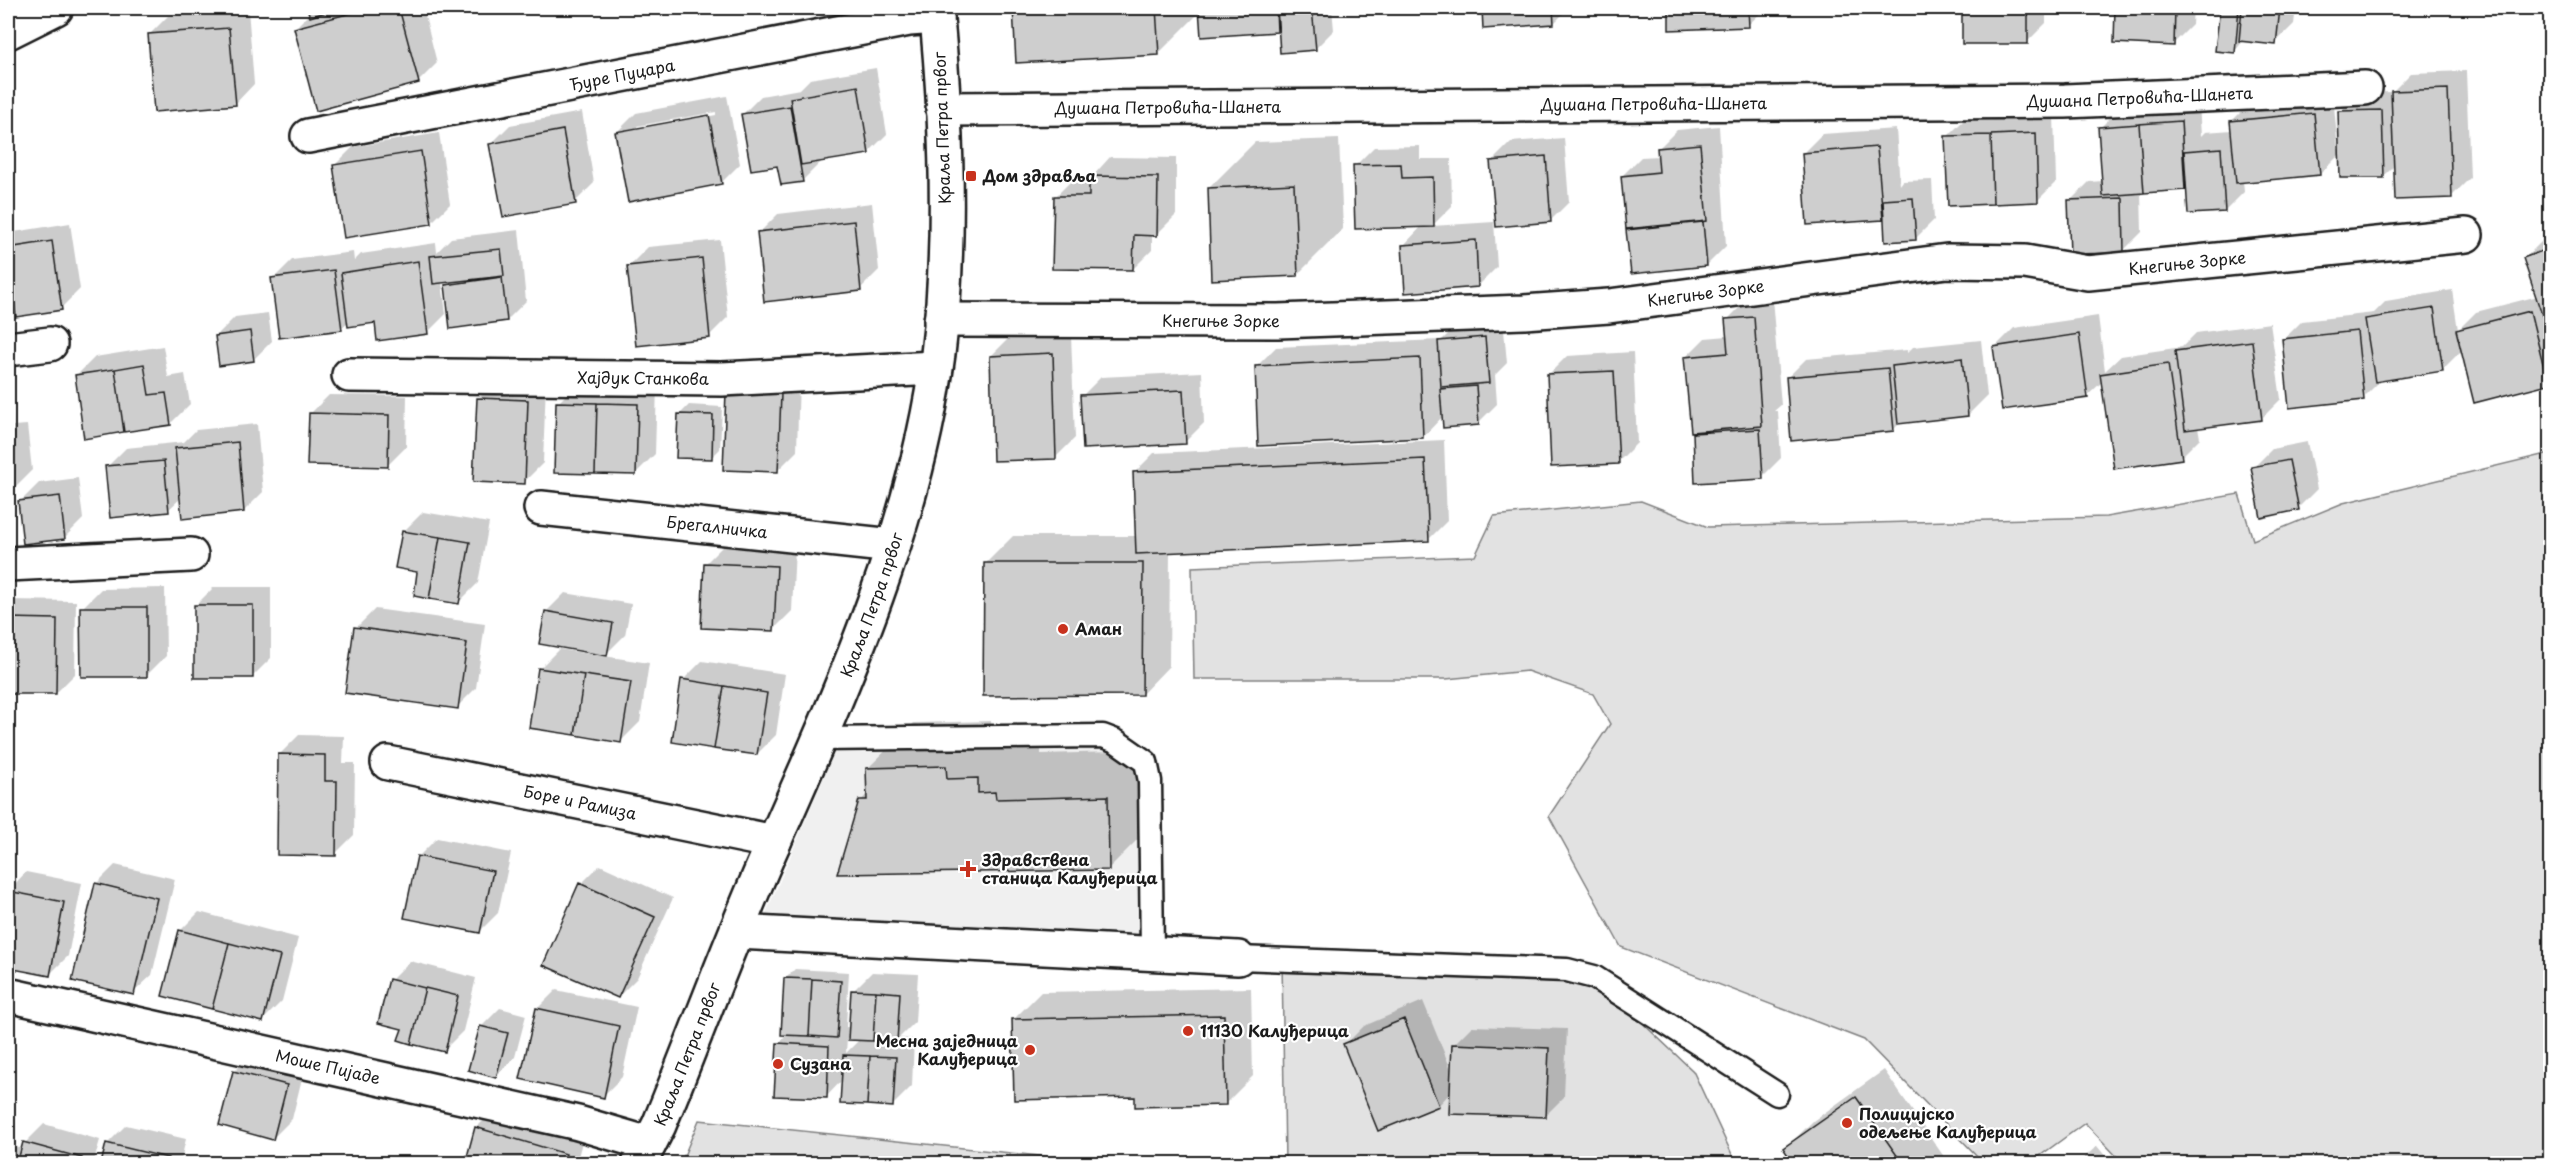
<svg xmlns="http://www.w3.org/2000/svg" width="2558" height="1171" font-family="'Playpen Sans',sans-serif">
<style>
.built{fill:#f0f0f0}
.green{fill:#e2e2e2;stroke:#7f7f7f;stroke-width:1.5}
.shadow{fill:#0003;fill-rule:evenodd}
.building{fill:#cecece;stroke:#1c1c1c;stroke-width:1.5}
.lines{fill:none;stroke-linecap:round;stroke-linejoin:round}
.service-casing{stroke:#1c1c1c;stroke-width:27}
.minor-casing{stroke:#1c1c1c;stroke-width:38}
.tertiary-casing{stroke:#1c1c1c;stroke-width:38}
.service{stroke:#fff;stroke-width:22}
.minor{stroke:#fff;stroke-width:33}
.tertiary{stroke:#fff;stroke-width:33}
.poi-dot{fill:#c8321e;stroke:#fff;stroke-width:2}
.labels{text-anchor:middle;stroke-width:4.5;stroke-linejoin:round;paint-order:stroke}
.street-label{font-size:16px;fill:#1c1c1c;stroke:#fff}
.poi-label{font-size:16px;font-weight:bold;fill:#1c1c1c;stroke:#fff;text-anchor:start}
</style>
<rect width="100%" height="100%" fill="#fff"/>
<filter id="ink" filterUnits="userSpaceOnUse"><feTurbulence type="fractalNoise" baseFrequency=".0167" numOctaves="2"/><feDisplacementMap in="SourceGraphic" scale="12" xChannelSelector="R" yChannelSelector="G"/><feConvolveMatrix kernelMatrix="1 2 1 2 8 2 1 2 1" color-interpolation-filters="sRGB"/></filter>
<g filter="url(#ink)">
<path class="built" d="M1103 736 1146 762 1152 954 757 934 840 740Z"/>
<path class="green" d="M2550 453V1163H2123L2085 1123 2030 1163H1984L1864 1040 1621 947 1549 816 1610 724 1593 694 1527 671 1446 679H1194L1192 567 1475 556 1494 516 1641 501 1708 527 2106 517 2239 494 2253 540 2343 503Z
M1282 959 1594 977 1693 1071 1736 1163H1285Z
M699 1120 1106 1163H681Z"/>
<path class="shadow" d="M309 8H423L437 63 418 82 295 28 310 13Z
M1015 8H1332L1334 30 1315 49 1280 27 1277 30 1201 11 1158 54 1018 62Z
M1483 8H1569L1554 23 1485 28Z
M1670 8H1766L1748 25 1671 28Z
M1963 8H2046V23L2027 42H1963Z
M2117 8H2193L2192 25 2173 44 2115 41Z
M2221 8H2296L2294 24 2275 43 2244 40 2234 52 2217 50Z
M248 9 254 84 235 104 149 35 168 16Z
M876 68 887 134 868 153 822 161 803 180 778 164 742 115 761 96 800 89 810 79Z
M2466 71 2470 178 2451 197 2395 165 2384 176 2341 153 2320 174 2243 180 2244 192 2225 211 2188 185 2184 189 2141 192 2142 232 2123 251 2070 201 2089 182 2103 181 2100 128 2119 109 2199 103 2201 136 2205 132 2232 130V121L2251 102 2333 95 2338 149H2341L2340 112 2359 93 2392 92 2411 73Z
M727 96 740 164 721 183 617 132 636 113ZM716 112V115L637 130V126Z
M582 112 594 183 575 202 491 144 510 125Z
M2054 115 2056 182 2037 201 1947 137 1966 118Z
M1719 126 1726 246 1707 265 1632 272 1622 176 1641 157 1659 156 1658 149 1677 130Z
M1896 129 1900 185 1903 181 1932 180 1934 220 1915 239 1885 215 1882 218 1803 153 1822 134Z
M439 133 450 204 431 223 334 166 353 147Z
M1564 138 1569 202 1550 221 1492 161 1511 142Z
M1339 139 1343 229 1297 275 1209 188 1255 142Z
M1420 146V159H1451L1452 206 1432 226 1494 222 1497 267 1478 286 1403 246 1423 225 1355 166 1374 147Z
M1110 157 1176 158V215L1157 234H1152V250L1133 269 1055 197 1074 178H1091Z
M872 203 879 270 860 289 759 233 778 214Z
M70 223 80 289 61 308 8 317V233Z
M519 230 526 301 507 320 446 285 450 281 442 282 446 314 427 333 376 321H349L341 328 273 279 292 260 353 252 354 261 361 254 436 243 437 252 451 238Z
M2550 237V379L2547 383 2462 350 2442 370 2382 379 2363 398 2283 340 2302 321 2374 313 2386 301 2452 290 2458 330 2476 312 2538 296 2525 258 2544 239Z
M720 240 728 317 709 336 629 266 648 247Z
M1772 298 1781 405 1774 411H1778L1781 458 1762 477 1694 434 1699 429 1686 357 1705 338 1728 336 1727 320 1746 301Z
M268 313 272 341 253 360 216 336 235 317Z
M2098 316 2105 371 2121 356 2182 347 2196 333 2270 323 2281 399 2262 418 2198 427 2200 438 2181 457 2103 381 2087 396 1995 347 2014 328Z
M1503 319 1507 363 1495 375 1497 404 1478 423 1444 415 1423 437 1257 366 1276 347 1439 340V343L1459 323Z
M1071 335 1075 438 1056 457 991 356 1010 337Z
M1981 340 1987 396 1968 415 1901 422 1893 430 1787 378 1806 359 1907 350V353L1913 347Z
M163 346 168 377 185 374 190 404 171 423 76 376 95 357Z
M1633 352 1637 443 1618 462 1548 375 1567 356Z
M1202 372 1204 423 1185 442 1082 396 1101 377Z
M799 376 797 451 778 470 727 393Z
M497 380 546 382 543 463 524 482 478 399Z
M577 384 657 385 655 454 636 473 558 403Z
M8 394H10L13 426 27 425 32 470 13 489 8 490Z
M329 395 407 396 406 447 387 466 310 414Z
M689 405 722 407 720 449 711 458 679 415Z
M257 424 263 492 244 511 182 497 168 510 107 467 126 448 184 442 196 430Z
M1444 440 1447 521 1428 540 1170 551 1169 666 1142 694 985 564 1013 536H1137L1135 472 1154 453Z
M2307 442 2317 489 2298 508 2253 468 2272 449Z
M78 478 83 519 64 538 20 502 39 483Z
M423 512 489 523 478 583 459 602 419 570 404 531Z
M725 544 795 548 792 611 773 630 706 563Z
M214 587H271V658L252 677 195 606Z
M165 588 166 656 147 675 82 608 101 589Z
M565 593 631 604 625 635 604 656 649 663 640 722 621 741 531 727 540 668 559 649 590 654V651L546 612Z
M8 600 76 601 75 674 56 693 8 692Z
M375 609 485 624 476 688 457 707 356 628Z
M702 661 785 674 776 735 757 754 683 680Z
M991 721 992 734 1041 747V754L1153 751 1154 823 1108 869 861 801 868 793V768L914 723Z
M299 735 344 736 343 763H355L354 835 335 854 280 754Z
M437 838 511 853 498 913 479 932 418 857Z
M115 865 175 879 152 975 133 993 96 884Z
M600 865 673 898 637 978 618 997 581 884Z
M26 872 82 883 68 956 49 975 8 967V891Z
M199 912 298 938 282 1001 263 1020 180 931Z
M410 961 476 978 463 1031 444 1050 403 1028 391 980Z
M795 969 849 972 846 1027H850L853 991 872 972 918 974 915 1022 899 1038 914 1039 912 1086 893 1105 842 1080 826 1097 778 1044 788 1034 786 978ZM847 1038 860 1039 846 1053Z
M1251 988 1253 1076 1225 1104 1136 1096 1014 1019 1041 992Z
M556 990 637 1007 622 1077 603 1096 537 1009Z
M1423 1001 1452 1072 1453 1045 1472 1026 1567 1029 1564 1097 1545 1116 1451 1092 1439 1105 1379 1129 1345 1045 1364 1026Z
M8 1005 16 1006 8 1053Z
M500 1008 526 1015 515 1057 496 1076 481 1027Z
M254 1052 305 1066 292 1119 273 1138 220 1124 235 1071Z
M1884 1070 1949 1164H1796L1785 1149 1813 1121Z
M495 1109 584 1135 576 1164H466L476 1128Z
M44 1124 100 1140 93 1164H8V1145L23 1149 25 1143Z
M126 1125 186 1139 180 1164H102L107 1144Z
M2097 1146 2112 1164H2077Z"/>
<path class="building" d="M307 8H338L310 17Z
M370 8H399L419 83 316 111 294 28Z
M1013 8H1156L1159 55 1016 63Z
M1199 8H1276L1277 32 1201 37Z
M1277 8H1312L1316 50 1280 53Z
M1482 8H1553L1554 24 1483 29Z
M1669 8H1748L1749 27 1669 30Z
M1962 8H2028V44H1962Z
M2115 8H2175L2174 46 2114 43Z
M2220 8H2239L2235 53 2215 51Z
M2242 8H2280L2276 45 2239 41Z
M229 28 236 105 154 112 148 34Z
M858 86 869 154 801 165 790 98Z
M2448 89 2452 198 2395 200 2391 91Z
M790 106 803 182 781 185 777 166 751 170 741 114Z
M2382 110 2384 178H2340L2338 111Z
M2314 113 2320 175 2236 183 2230 121Z
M709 115 722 184 628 202 615 132Z
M2181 121 2185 190 2144 193 2139 124Z
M2139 124 2144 193 2103 196 2098 127Z
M563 130 576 204 503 217 489 144Z
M2036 133 2038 202 1993 204 1991 135Z
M1991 135 1993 204 1948 206 1945 136Z
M1700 144 1707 221 1626 229 1621 176 1659 172 1657 148Z
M1877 147 1883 220 1807 225 1802 153Z
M2221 148 2225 212 2188 214 2184 151Z
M421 151 432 224 344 238 333 165Z
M1546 156 1551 222 1496 227 1490 161Z
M1401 164 1402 178 1433 177 1434 227 1355 229 1353 165Z
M1089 176 1158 177 1157 236 1134 235 1133 270 1052 269 1054 196H1089Z
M1294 184 1298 276 1211 280 1208 188Z
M1913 198 1916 240 1885 242 1883 200Z
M2123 198 2124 253 2070 254 2068 200Z
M854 221 861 291 764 302 757 232Z
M1703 222 1707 266 1631 274 1626 230Z
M1476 240 1478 287 1405 293 1402 245Z
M52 241 62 310 16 317 8 248Z
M2550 248V339L2523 258Z
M501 249 504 276 433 284 430 256Z
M702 258 710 338 636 346 627 266Z
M418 261 428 334 377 341 375 323 348 327 341 273Z
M8 265 16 317 8 318Z
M334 270 342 330 279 338 271 278Z
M502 277 507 321 450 329 445 285Z
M2434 308 2443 371 2375 382 2365 319Z
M2530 311 2548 384 2474 403 2456 330Z
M1754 317 1762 426 1691 432 1684 357 1728 353 1725 319Z
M250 331 254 361 219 366 215 336Z
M2357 331 2364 400 2289 408 2282 339Z
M2079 334 2088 398 2002 410 1993 347Z
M1485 337 1489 383 1441 387 1438 341Z
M2252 341 2262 420 2185 430 2175 351Z
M1053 353 1056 459 993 461 990 356Z
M1420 358 1423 438 1258 446 1255 366Z
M1962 358 1968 416 1898 424 1892 366Z
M144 364 149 395 166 393 171 425 124 432 115 369Z
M2168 364 2182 459 2114 469 2100 374Z
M1888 368 1894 431 1791 441 1786 377Z
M115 369 124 432 84 439 75 375Z
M1614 371 1619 464 1551 467 1547 374Z
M1476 386 1479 425 1443 428 1440 389Z
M1183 390 1186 444 1083 449 1080 395Z
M726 392 781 394 778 472 723 470Z
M477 398 528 400 525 484 473 482Z
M556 402 597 403 595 474 554 473Z
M597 403 638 404 636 475 595 474Z
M309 413 389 415 388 467 307 465Z
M678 414 713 415 712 459 676 458Z
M1760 429 1763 479 1695 483 1693 433Z
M238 442 244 512 182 519 175 448Z
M8 443 14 491 8 492Z
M1425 459 1429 541 1136 554 1133 472Z
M2289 460 2299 510 2261 518 2251 467Z
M164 461 169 512 110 518 105 466Z
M60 496 65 539 23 544 18 501Z
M402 531 440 537 429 599 414 596 417 572 395 568Z
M440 537 470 542 459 604 429 599Z
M704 563 777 566 774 631 701 628Z
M984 563H1143L1142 695 983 696Z
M194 605H253V678H194Z
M80 607H147V677H81Z
M545 611 613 623 607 656 539 644Z
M8 618 57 619 56 694H8Z
M354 627 467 643 458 709 345 693Z
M538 668 584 675 575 735 529 728Z
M584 675 631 682 621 743 575 735Z
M681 679 724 686 714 749 672 742Z
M724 686 767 693 757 755 714 749Z
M278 754 325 755V781H337L336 856 277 855Z
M946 766 947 779 978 778V793L995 792 996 799 1108 796 1109 870 837 874 859 800H867L866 768Z
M417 856 493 871 480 933 404 918Z
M95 883 157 898 134 995 72 981Z
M579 883 655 917 618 998 543 965Z
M8 891 64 902 50 976 8 968Z
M179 930 229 943 212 1009 162 996Z
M229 943 280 956 263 1022 212 1009Z
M784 978 812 979 809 1036 781 1035Z
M389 979 425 988 411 1044 398 1040 402 1029 378 1023Z
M812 979 841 981 837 1038 809 1036Z
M425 988 458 996 445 1052 411 1044Z
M851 990 876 991 873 1041 848 1040Z
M876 991 900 993 897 1042 873 1041Z
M536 1008 619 1026 604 1098 520 1079Z
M1224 1015 1226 1105 1135 1107V1097L1014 1100 1012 1019Z
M1404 1019 1439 1106 1378 1131 1343 1044Z
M480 1026 508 1033 496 1078 468 1070Z
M777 1043 829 1046 827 1098 774 1096Z
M1452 1044 1549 1048 1546 1117 1449 1114Z
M843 1055 870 1056 867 1105 840 1104Z
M870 1056 896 1057 893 1107 867 1105Z
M233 1071 287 1085 273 1140 219 1125Z
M1856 1097 1903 1164H1794L1783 1148Z
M475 1127 566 1154 564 1164H465Z
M23 1142 82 1158 80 1164H17Z
M106 1143 168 1158 167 1164H101Z"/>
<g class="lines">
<defs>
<path id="service" d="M819 739 1103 736 1116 741 1146 762 1150 781 1152 954
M1238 958 1567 970 1594 977 1777 1094"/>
<g id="minor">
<path d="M8 32 56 8"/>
<path id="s1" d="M943 109 2065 101 2365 88"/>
<path id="s2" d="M308 136 909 19 937 17"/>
<path id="s3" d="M941 320 1278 321 1524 312 1609 306 1947 261 2025 262 2088 273 2466 235"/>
<path d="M8 349 50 344"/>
<path id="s4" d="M349 375 722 379 935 368"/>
<path id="s5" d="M541 508 893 546"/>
<path d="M8 564 191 555"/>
<path id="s6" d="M388 763 774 842"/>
<path d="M737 932 1238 958"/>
<path id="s7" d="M8 995 578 1123 649 1144"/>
</g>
<g id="tertiary">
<path id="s8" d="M639 1164 659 1125C698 1031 732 935 774 842 843 686 916 525 938 354 952 240 947 121 936 8"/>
</g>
</defs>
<use href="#service" class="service-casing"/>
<use href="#minor" class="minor-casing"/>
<use href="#tertiary" class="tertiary-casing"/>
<use href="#service" class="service"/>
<use href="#minor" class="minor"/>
<use href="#tertiary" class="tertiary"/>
</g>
</g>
<g class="poi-dot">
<rect x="965" y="170" width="12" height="12" rx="3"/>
<circle cx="1063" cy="629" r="6"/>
<path d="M965 860h6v6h6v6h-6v6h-6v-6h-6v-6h6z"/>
<circle cx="1188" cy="1031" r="6"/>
<circle cx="1030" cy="1050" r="6"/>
<circle cx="778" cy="1064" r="6"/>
<circle cx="1847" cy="1123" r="6"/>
</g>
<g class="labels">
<g class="street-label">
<text dy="6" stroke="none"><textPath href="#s2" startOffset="320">Ђуре Пуцара</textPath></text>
<text dy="6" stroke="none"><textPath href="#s1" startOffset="1197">Душана Петровића-Шанета</textPath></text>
<text dy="6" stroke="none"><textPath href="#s1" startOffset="711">Душана Петровића-Шанета</textPath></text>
<text dy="6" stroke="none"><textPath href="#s1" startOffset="225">Душана Петровића-Шанета</textPath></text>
<text transform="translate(942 128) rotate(-92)" y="6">Краља Петра првог</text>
<text dy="6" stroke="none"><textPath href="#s3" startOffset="1251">Кнегиње Зорке</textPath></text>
<text dy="6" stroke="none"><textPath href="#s3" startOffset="766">Кнегиње Зорке</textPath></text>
<text dy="6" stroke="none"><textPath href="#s3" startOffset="280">Кнегиње Зорке</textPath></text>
<text dy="6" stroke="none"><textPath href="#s4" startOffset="294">Хајдук Станкова</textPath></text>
<text dy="6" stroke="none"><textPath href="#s5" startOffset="177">Брегалничка</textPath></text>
<text dy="6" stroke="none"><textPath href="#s8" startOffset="606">Краља Петра првог</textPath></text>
<text dy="6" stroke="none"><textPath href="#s6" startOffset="196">Боре и Рамиза</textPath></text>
<text dy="6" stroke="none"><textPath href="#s8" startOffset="120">Краља Петра првог</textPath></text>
<text dy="6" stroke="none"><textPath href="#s7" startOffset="328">Моше Пијаде</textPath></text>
</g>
<g class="poi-label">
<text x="983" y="182">Дом здравља</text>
<text x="1075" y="635">Аман</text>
<text x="982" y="866">Здравствена<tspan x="982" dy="18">станица Калуђерица</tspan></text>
<text x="1200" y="1037">11130 Калуђерица</text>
<text x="1018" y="1047" text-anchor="end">Месна заједница<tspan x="1018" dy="18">Калуђерица</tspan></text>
<text x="790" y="1070">Сузана</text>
<text x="1859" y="1120">Полицијско<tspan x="1859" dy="18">одељење Калуђерица</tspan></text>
</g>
</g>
<rect width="2558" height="1171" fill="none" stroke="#fff" stroke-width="30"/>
<rect x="15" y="15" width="2528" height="1141" fill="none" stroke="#1c1c1c" stroke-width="2" filter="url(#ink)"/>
</svg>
